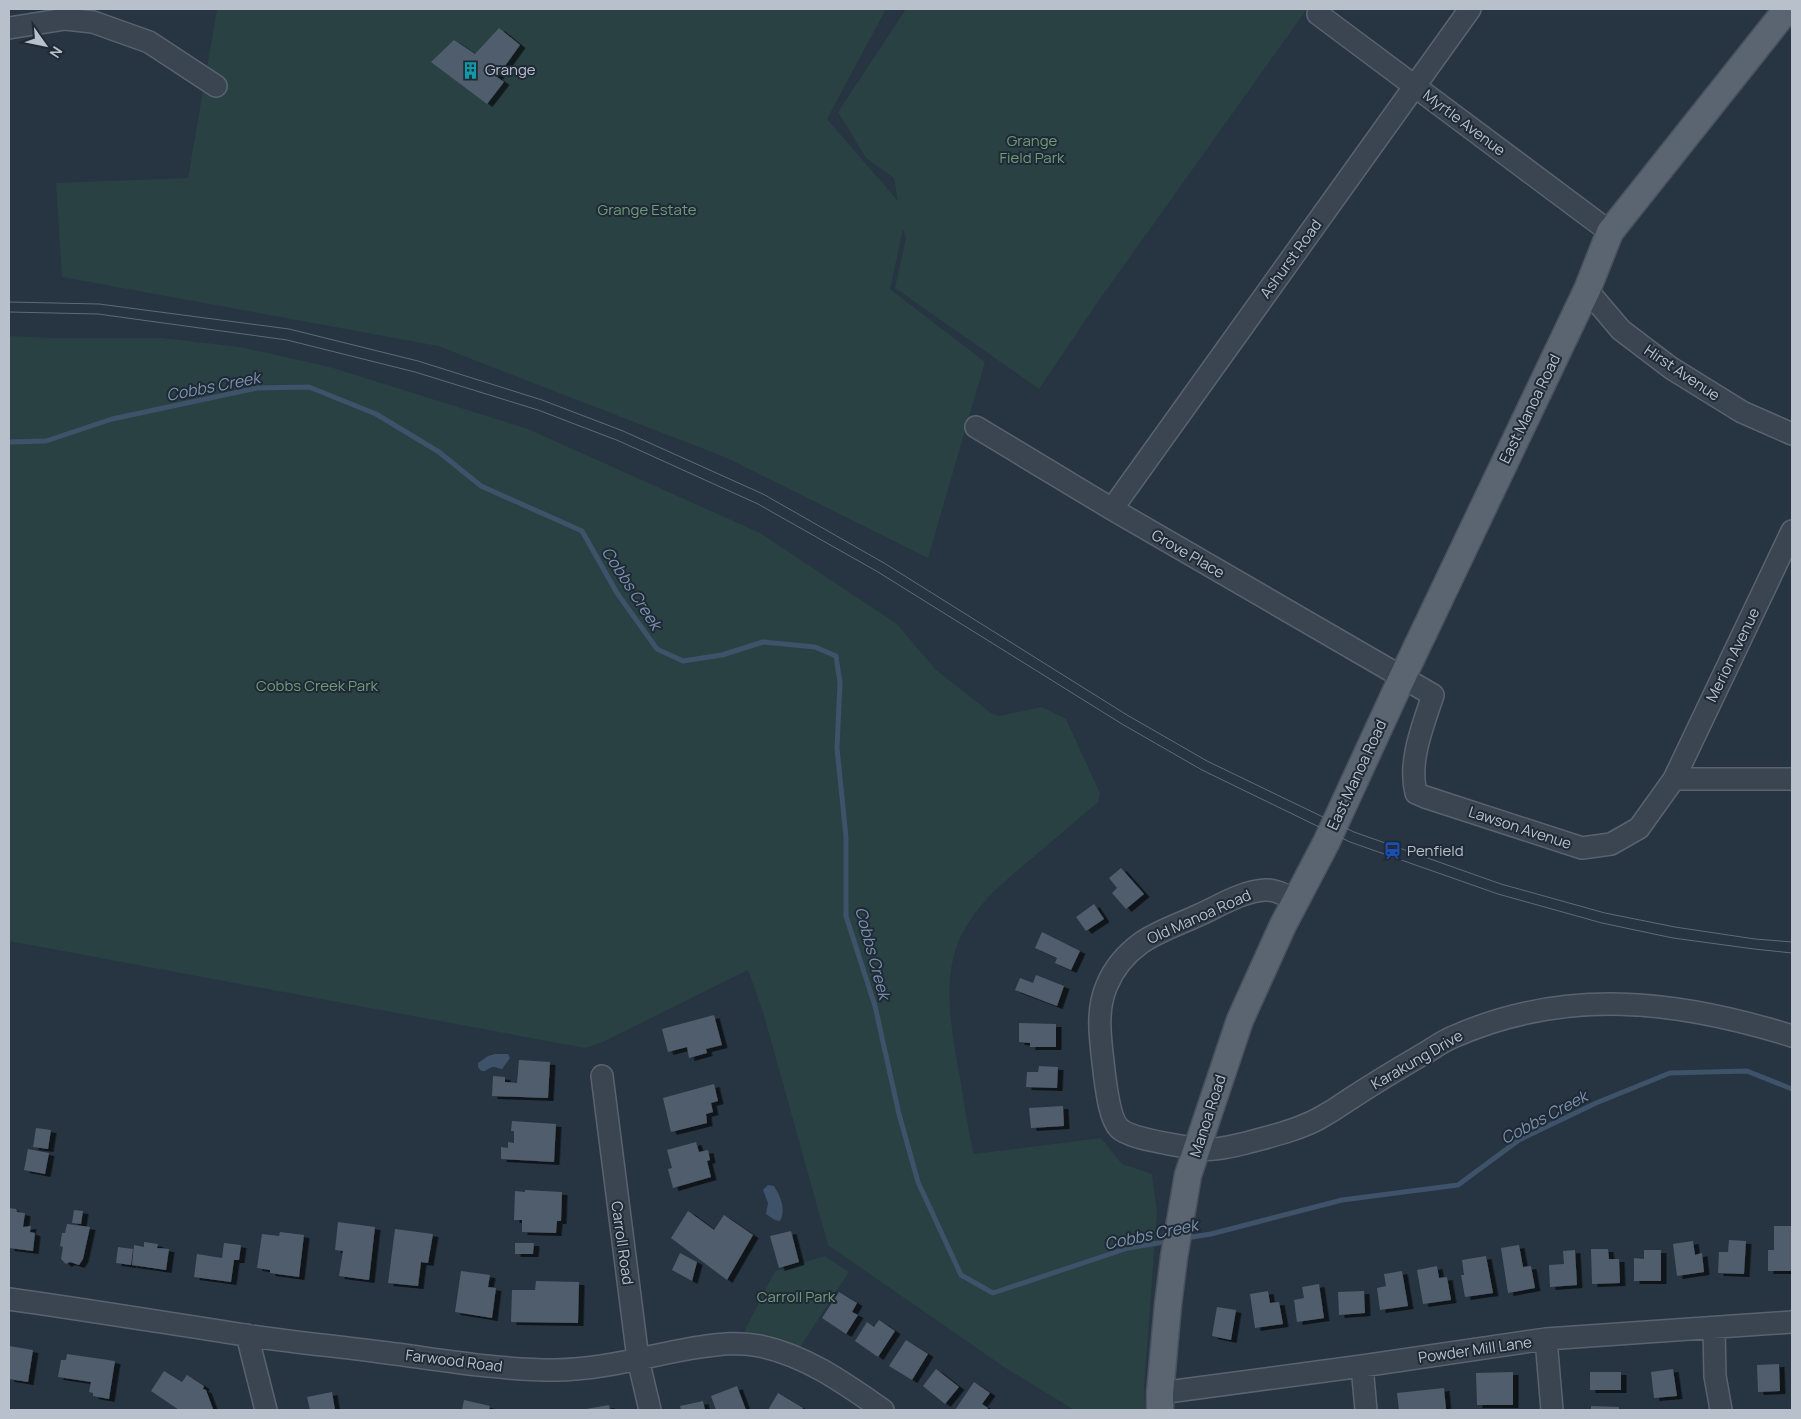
<svg xmlns="http://www.w3.org/2000/svg" width="1801" height="1419" font-family="Manrope,sans-serif">
<style>
.green{fill:#294143}
.water{fill:#3e526a}
.lines{fill:none;stroke-linecap:round;stroke-linejoin:round}
.stream{stroke:#3e526a;stroke-width:5}
.building{fill:#505d6d;filter:url(#shadow)}
.minor-casing{stroke:#59636f;stroke-width:24}
.major-casing{stroke:#48515e;stroke-width:29}
.minor{stroke:#3b4552;stroke-width:21}
.major{stroke:#5a6571;stroke-width:26}
.tram{stroke:#5e6a78;stroke-width:1}
.labels{text-anchor:middle;stroke-width:4;stroke-linejoin:round;paint-order:stroke}
.poi-label{font-size:15px;fill:#b8c1cb;stroke:#202a37;text-anchor:start}
.street-label{font-size:15px;fill:#b8c1cb;stroke:#202a37}
.park-label{font-size:15px;fill:#709c78;stroke:#202a37}
.water-label{font-size:16px;font-style:italic;fill:#7a92ad;stroke:#202a37}
</style>
<defs>
<filter id="shadow"><feDropShadow dx="5.5" dy="3" stdDeviation="0" flood-color="#0009"/></filter>
</defs>
<rect width="100%" height="100%" fill="#273442"/>
<path class="green" d="M217 9H886L827 119 898 201 894 178 866 158 838 112 906 9H1307L1095 306 1039 389 895 288 906 238 903 229 890 289 985 362 928 558 727 458 438 346 62 277 56 183 188 178Z
M9 336 50 338H162L240 347 330 367 528 429 760 533 897 624 936 670 991 713 999 716 1042 707 1066 719 1100 793 1098 802C1076 821 1054 840 1031 859 1005 881 978 902 962 934 939 980 953 1035 961 1083 965 1107 968 1131 974 1154L1101 1138 1122 1164 1152 1174 1157 1213 1144 1388 1145 1410H1074L1004 1367 828 1245 763 1012 748 970 603 1042 585 1048 9 941Z
M825 1256 849 1272 800 1347 744 1332 775 1271Z"/>
<path class="water" d="M495 1054H508L510 1058 502 1069C499 1069 497 1067 494 1067 486 1068 484 1076 478 1067V1063L488 1056Z
M768 1185 774 1186C781 1197 786 1210 780 1221L775 1220 766 1214 768 1203 763 1190Z"/>
<g class="lines">
<path class="stream" d="M9 442 46 441 112 419 257 388 309 387 376 414 439 452 481 486 582 531 617 593 657 649 683 661 722 655 763 642 815 647 836 656 840 683 837 748 846 837V916L875 1006 899 1114 918 1182 961 1275 993 1293 1128 1248 1170 1241
M1186 1238 1211 1234 1342 1200 1458 1185 1519 1140 1596 1103 1670 1073 1747 1071 1792 1089"/>
</g>
<path class="building" d="M499 28 520 45 497 77 504 82 487 104 431 62 454 40 475 54Z
M1121 868 1144 894 1126 909 1112 893 1117 888 1109 878Z
M1094 904 1104 919 1086 931 1076 917Z
M1042 932 1080 951 1071 970 1055 963 1057 958 1035 948Z
M1036 975 1064 986 1057 1006 1015 990 1020 978 1033 983Z
M714 1015 722 1045 706 1049 707 1053 689 1058 687 1047 668 1052 662 1029Z
M1019 1023 1056 1024V1047H1030V1043L1019 1042Z
M519 1060 550 1062 548 1098 492 1096 493 1076 505 1077V1082L517 1083Z
M1039 1066 1058 1067 1057 1088 1026 1087 1027 1072H1038Z
M714 1084 718 1101 711 1103 713 1112 706 1114 707 1123 671 1132 663 1098Z
M1063 1106 1064 1126 1031 1128 1029 1108Z
M512 1121 556 1124 554 1162 501 1159V1147L508 1148V1142L514 1143V1131H511Z
M36 1128 51 1130 48 1149 33 1147Z
M696 1142 699 1152 708 1150 710 1160 707 1161 711 1177 673 1188 668 1169 672 1168 667 1150Z
M28 1149 49 1153 45 1174 24 1170Z
M525 1190 562 1192 561 1221H557L556 1233 522 1232V1220H514L515 1191 525 1192Z
M9 1208 16 1209 17 1212 25 1213 23 1227 31 1226 30 1232 35 1233 33 1251 9 1248Z
M74 1210 83 1211 81 1224 72 1223Z
M688 1211 714 1230 724 1215 753 1235 727 1280 671 1238Z
M338 1222 375 1227 369 1280 339 1276 343 1251 335 1250Z
M67 1224 90 1227 83 1259 79 1265 70 1262 66 1264 61 1259 63 1247 60 1246 62 1233H65Z
M1774 1226H1792V1271H1768V1250H1774Z
M395 1229 433 1234 428 1263 421 1262 418 1286 388 1283Z
M791 1231 799 1262 779 1268 770 1236Z
M280 1232 304 1235 299 1277 270 1273V1270L257 1268 262 1234 279 1236Z
M1729 1240 1746 1241 1744 1274 1718 1273 1719 1252H1728Z
M1693 1241 1695 1255 1702 1253 1704 1272 1677 1276 1673 1244Z
M144 1242 158 1244 157 1248 169 1249 166 1270 132 1265 134 1245 144 1247Z
M224 1243 241 1245 239 1260H234L231 1282 194 1277 197 1254 222 1258Z
M515 1243H534L533 1254H515Z
M1519 1245 1523 1267 1531 1266 1535 1288 1508 1293 1501 1248Z
M118 1247 133 1249 131 1265 116 1263Z
M1591 1249H1608L1609 1259H1619L1620 1283 1592 1284Z
M1575 1250 1577 1285 1550 1287 1549 1265 1564 1264 1563 1251Z
M1644 1250H1661V1281H1634V1258L1644 1259Z
M680 1253 697 1262 692 1281 672 1270Z
M1486 1256 1493 1293 1465 1297 1461 1275H1464L1462 1260Z
M1437 1266 1439 1278 1447 1277 1451 1300 1423 1304 1417 1270Z
M461 1271 490 1275 488 1287 496 1288 492 1318 455 1312Z
M1402 1271 1408 1306 1380 1310 1377 1288 1386 1286 1384 1274Z
M536 1281 579 1282 578 1323 511 1322 512 1290H535Z
M1319 1284 1324 1318 1297 1322 1294 1300 1304 1298 1302 1287Z
M1268 1291 1270 1303 1279 1302 1283 1324 1255 1328 1250 1294Z
M1364 1291 1365 1313 1339 1315 1338 1292Z
M839 1292 857 1303 852 1312 858 1315 846 1334 822 1318Z
M1217 1307 1236 1310 1231 1340 1212 1336Z
M879 1320 895 1331 878 1357 855 1341 867 1322 874 1327Z
M906 1340 928 1354 912 1380 889 1366Z
M9 1346 33 1350 28 1382 9 1379Z
M67 1354 115 1361 109 1399 93 1396V1393L89 1392 91 1382 58 1377 61 1360H66Z
M1779 1364 1780 1391 1758 1392 1757 1365Z
M936 1369 959 1387 945 1404 923 1386Z
M1673 1369 1677 1396 1654 1398 1651 1372Z
M164 1371 182 1382 187 1375 204 1386 203 1389 206 1390 213 1409 179 1410 151 1391Z
M1513 1372V1405H1477L1476 1373Z
M1590 1372H1621V1390H1590Z
M974 1382 990 1393 982 1404 988 1408 987 1410H955Z
M737 1386 746 1410H716L711 1396Z
M1444 1388 1446 1409 1399 1410 1397 1393Z
M332 1392 335 1410H310L307 1397Z
M778 1393 803 1408 802 1410H768Z
M464 1400 490 1406 489 1410H462Z
M703 1401 705 1410H681L680 1406Z
M609 1405 610 1410H586V1409Z
M1591 1406 1619 1407V1410H1591Z"/>
<g class="lines">
<defs>
<path id="minor" d="M1318 14 1610 232
M9 28 65 19 93 22 149 42 216 86
M1587 290 1621 330 1671 368 1742 412 1792 434
M976 427 1112 509 1433 695C1423 726 1408 761 1416 793L1425 797 1582 848 1611 844 1639 828 1674 779H1792
M1112 509 1470 9
M1674 779 1792 531
M1296 900C1287 896 1275 889 1265 890 1243 891 1219 906 1199 915 1180 924 1158 931 1141 943 1126 954 1114 968 1107 985 1095 1012 1101 1042 1104 1071 1106 1085 1109 1118 1119 1128 1130 1139 1176 1145 1192 1148 1209 1152 1229 1147 1246 1143 1271 1136 1295 1131 1318 1119 1329 1113 1340 1106 1350 1099 1373 1084 1396 1070 1420 1056 1431 1050 1441 1042 1453 1037 1566 987 1677 1000 1792 1036
M602 1076 638 1359 650 1410
M9 1299C88 1310 166 1323 245 1335 290 1342 335 1346 380 1352 437 1359 496 1370 555 1370 602 1370 647 1356 693 1348 715 1345 737 1341 760 1346 807 1356 844 1383 883 1410
M1714 1329 1715 1376 1721 1410
M247 1335 266 1410
M1546 1339 1552 1410
M1362 1366 1366 1410
M1160 1393 1362 1366 1546 1339 1792 1322"/>
<path id="major" d="M1160 1410V1393L1168 1305 1174 1257 1188 1175 1240 1020 1283 925 1326 843 1402 678 1587 290 1610 232 1787 9"/>
</defs>
<use href="#minor" class="minor-casing"/>
<use href="#major" class="major-casing"/>
<use href="#minor" class="minor"/>
<use href="#major" class="major"/>
<path class="tram" d="M9 302 99 304 289 329 418 361 542 400 623 431 763 494 884 563 1127 715 1207 761 1354 832 1501 884 1605 913 1675 927 1755 939 1792 942
M9 312 98 314 287 340 415 372 538 410 619 441 758 504 878 572 1122 724 1202 770 1350 842 1498 894 1602 923 1673 938 1754 949 1792 953"/>
</g>
<defs>
<symbol id="building-bare" viewBox="-9 -9 18 18"><path d="M-4-6H4V6H1V3H-1V6H-4ZM-2.5-4.3h1.7v1.8h-1.7ZM.8-4.3h1.7v1.8H.8ZM-2.5-1h1.7V.8h-1.7ZM.8-1h1.7V.8H.8Z" fill="#0f9aa8" stroke="#202a37" stroke-width="2.5" paint-order="stroke"/></symbol>
<symbol id="station-bare" viewBox="-9 -9 18 18"><path d="M-3-6H3Q5-6 5-4V2Q5 4 3 4L4.5 6H3L1.5 4h-3L-3 6H-4.5L-3 4Q-5 4-5 2V-4Q-5-6-3-6ZM-3.5-4v3h7v-3ZM-3.5 1v1.5H-2V1ZM2 1v1.5H3.5V1Z" fill="#1a4fb4" stroke="#202a37" stroke-width="2.5" paint-order="stroke"/></symbol>
</defs>
<g fill-rule="evenodd">
<use href="#building-bare" x="458" y="58" width="25" height="25"/>
<use href="#station-bare" x="1380" y="838" width="25" height="25"/>
</g>
<g class="labels">
<g class="poi-label">
<text x="485" y="75">Grange</text>
<text x="1407" y="856">Penfield</text>
</g>
<g class="street-label">
<text transform="translate(1464 123) rotate(37)" y="5">Myrtle Avenue</text>
<text transform="translate(1291 259) rotate(-54)" y="5">Ashurst Road</text>
<text transform="translate(1682 373) rotate(34)" y="5">Hirst Avenue</text>
<text transform="translate(1530 409) rotate(-64)" y="5">East Manoa Road</text>
<text transform="translate(1188 554) rotate(30)" y="5">Grove Place</text>
<text transform="translate(1733 655) rotate(-64)" y="5">Merion Avenue</text>
<text transform="translate(1357 775) rotate(-65)" y="5">East Manoa Road</text>
<text transform="translate(1520 828) rotate(18)" y="5">Lawson Avenue</text>
<text transform="translate(1199 917) rotate(-24)" y="5">Old Manoa Road</text>
<text transform="translate(1417 1060) rotate(-30)" y="5">Karakung Drive</text>
<text transform="translate(1208 1116) rotate(-72)" y="5">Manoa Road</text>
<text transform="translate(622 1243) rotate(82)" y="5">Carroll Road</text>
<text transform="translate(1475 1350) rotate(-8)" y="5">Powder Mill Lane</text>
<text transform="translate(454 1361) rotate(7)" y="5">Farwood Road</text>
</g>
<g class="park-label">
<text x="1032" y="146">Grange<tspan x="1032" dy="17">Field Park</tspan></text>
<text x="647" y="215">Grange Estate</text>
<text x="317" y="691">Cobbs Creek Park</text>
<text x="796" y="1302">Carroll Park</text>
</g>
<g class="water-label">
<text transform="translate(213 386) rotate(-11)" y="6">Cobbs Creek</text>
<text transform="translate(632 588) rotate(57)" y="6">Cobbs Creek</text>
<text transform="translate(873 953) rotate(75)" y="6">Cobbs Creek</text>
<text transform="translate(1544 1117) rotate(-28)" y="6">Cobbs Creek</text>
<text transform="translate(1151 1234) rotate(-12)" y="6">Cobbs Creek</text>
</g>
</g>
<rect width="1801" height="1419" fill="none" stroke="#b8c1cb" stroke-width="20"/>
<g transform="translate(45 45) rotate(123)" stroke="#202a37" stroke-width="4" paint-order="stroke">
<path d="M0-4L9 19L0 12L-9 19Z" fill="#b8c1cb"/>
<text y="-8" font-size="14" font-weight="bold" text-anchor="middle" fill="#b8c1cb">N</text>
</g>
</svg>
